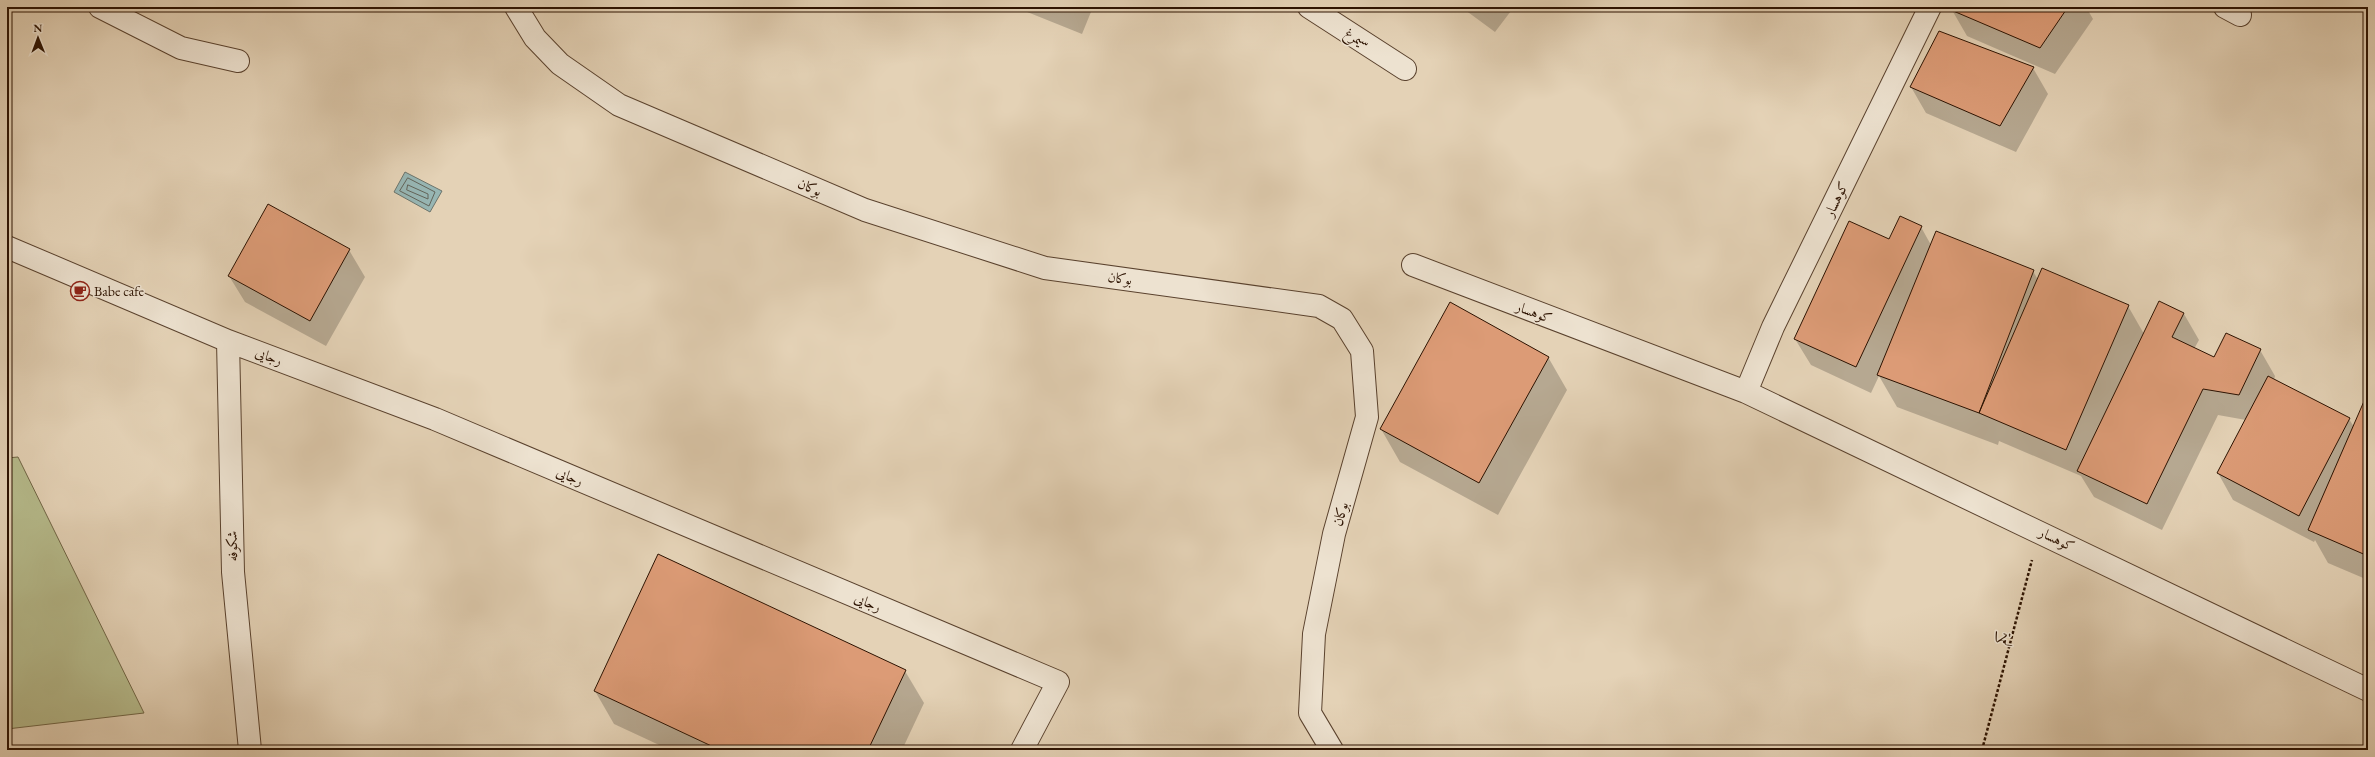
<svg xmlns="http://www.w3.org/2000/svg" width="2375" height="757" font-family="'EB Garamond',Amiri,serif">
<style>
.green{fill:#b6bb8c;stroke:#716646}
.water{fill:#97b6b4;stroke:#6c746c}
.shadow{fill:#0003}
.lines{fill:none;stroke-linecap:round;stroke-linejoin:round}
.shore{stroke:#62645a;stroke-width:1}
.building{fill:#dc9b76;stroke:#2c1201}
.minor-casing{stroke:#5a422e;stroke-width:24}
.path{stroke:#2c1201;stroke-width:2.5;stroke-dasharray:3 2;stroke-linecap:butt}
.minor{stroke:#ede2d0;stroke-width:22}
.labels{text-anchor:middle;stroke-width:3;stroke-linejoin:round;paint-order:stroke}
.street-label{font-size:14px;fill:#2c1201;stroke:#ede2d0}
.poi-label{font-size:14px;fill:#2c1201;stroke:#ede2d0;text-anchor:start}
</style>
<rect width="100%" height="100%" fill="#e4d2b6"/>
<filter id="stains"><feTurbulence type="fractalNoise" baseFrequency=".005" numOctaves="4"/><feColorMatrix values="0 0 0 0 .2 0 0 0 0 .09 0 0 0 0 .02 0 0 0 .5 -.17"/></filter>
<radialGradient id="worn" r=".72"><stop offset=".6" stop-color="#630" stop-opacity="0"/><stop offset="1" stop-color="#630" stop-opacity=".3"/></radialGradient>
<path class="green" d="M18 457 144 713 7 729V458Z"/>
<path class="water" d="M405 172 442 191 430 212 394 192Z"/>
<path class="shadow" d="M1015 7H1093L1082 34Z
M1461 7H1514L1495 32Z
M1953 7H2086L2093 19 2055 74 1967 36 1952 10Z
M2033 68 2048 94 2016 152 1926 113 1911 87Z
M1921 227 1931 245 2033 271 2038 280 2128 306 2144 334 2184 314 2199 340 2194 349 2215 359 2260 350 2275 376 2274 380 2349 419 2354 427 2368 394V580L2328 563 2315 540 2314 542 2233 500 2218 473 2246 420 2218 415 2162 530 2094 497 2081 476 1999 441 1998 445 1897 407 1879 376 1871 393 1811 365 1795 339 1890 241Z
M349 250 365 277 326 346 245 302 229 276Z
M1548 357 1567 390 1498 515 1400 462 1381 429Z
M905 671 924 703 902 750H670L614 724 595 691Z"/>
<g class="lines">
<path class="shore" d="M408 178 435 192 429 206 400 191Z
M408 185 428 194V199L407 190Z"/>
</g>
<path class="building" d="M1952 7H2068L2040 48 1951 10Z
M1939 31 2034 67 2000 126 1910 87Z
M268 204 350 249 310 321 228 276Z
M1900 216 1922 226 1856 367 1794 339 1849 221 1889 239Z
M1936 231 2034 270 1979 413 1877 375Z
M2042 268 2129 305 2066 450 1979 413Z
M2159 301 2184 313 2172 337 2214 357 2226 333 2261 349 2239 395 2203 389 2147 504 2077 471Z
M1450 302 1549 357 1479 483 1380 429Z
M2268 376 2350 418 2299 516 2217 473Z
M2368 392V556L2308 530Z
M658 554 906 670 868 750H720L594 691Z"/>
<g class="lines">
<defs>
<path id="minor" d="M100 7 181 48 238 61
M516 7 535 38 560 64 619 105 865 210 1045 268 1319 306 1342 319 1362 351 1367 417 1334 534 1314 634 1310 713 1332 750
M1309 7 1405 69
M1930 7 1773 327 1746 392 2368 690
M2225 7 2240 15
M7 247 228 341 435 419 1058 682 1022 750
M1413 265 1746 392
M228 341 233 572 250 750"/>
</defs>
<use href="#minor" class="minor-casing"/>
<path class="path" d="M1982 750 2032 560"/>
<use href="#minor" class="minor"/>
</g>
<defs>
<symbol id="cafe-ring" viewBox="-11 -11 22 22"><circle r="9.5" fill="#ede2d0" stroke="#8f2418" stroke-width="1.5"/><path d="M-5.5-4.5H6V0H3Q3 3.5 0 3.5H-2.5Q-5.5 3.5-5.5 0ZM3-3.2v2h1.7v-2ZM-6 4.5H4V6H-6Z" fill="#8f2418"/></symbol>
</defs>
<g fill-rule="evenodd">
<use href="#cafe-ring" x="69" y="280" width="22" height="22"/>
</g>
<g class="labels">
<g class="street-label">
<text transform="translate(1357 38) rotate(33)" y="5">سیمرغ</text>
<text transform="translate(810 187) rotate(23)" y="5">بوکان</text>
<text transform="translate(1836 199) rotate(-64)" y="5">کوهسار</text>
<text transform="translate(1120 278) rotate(8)" y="5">بوکان</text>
<text transform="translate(1534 312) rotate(21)" y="5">کوهسار</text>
<text transform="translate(269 356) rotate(21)" y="5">رجایی</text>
<text transform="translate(570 476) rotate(23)" y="5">رجایی</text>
<text transform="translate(1340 514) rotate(-74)" y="5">بوکان</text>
<text transform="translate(2057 539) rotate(26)" y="5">کوهسار</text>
<text transform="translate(232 546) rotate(-91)" y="5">شکوفه</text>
<text transform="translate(868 602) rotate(23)" y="5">رجایی</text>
<text transform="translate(2001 638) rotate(-75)" y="5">یکم</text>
</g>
<g class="poi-label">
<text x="94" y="296">Babe cafe</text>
</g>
</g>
<rect width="2375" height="757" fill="none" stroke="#e4d2b6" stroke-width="24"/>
<rect x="8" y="8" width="2359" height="741" fill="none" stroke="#2c1201" stroke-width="2"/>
<rect x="12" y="12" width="2351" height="733" fill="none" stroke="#2c1201"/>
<g transform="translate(38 38) rotate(359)" stroke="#ede2d0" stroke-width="3" paint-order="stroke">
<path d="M0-3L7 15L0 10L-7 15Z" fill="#2c1201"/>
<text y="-6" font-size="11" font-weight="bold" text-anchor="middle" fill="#2c1201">N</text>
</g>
<rect width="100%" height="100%" filter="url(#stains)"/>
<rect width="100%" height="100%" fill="url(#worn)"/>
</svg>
